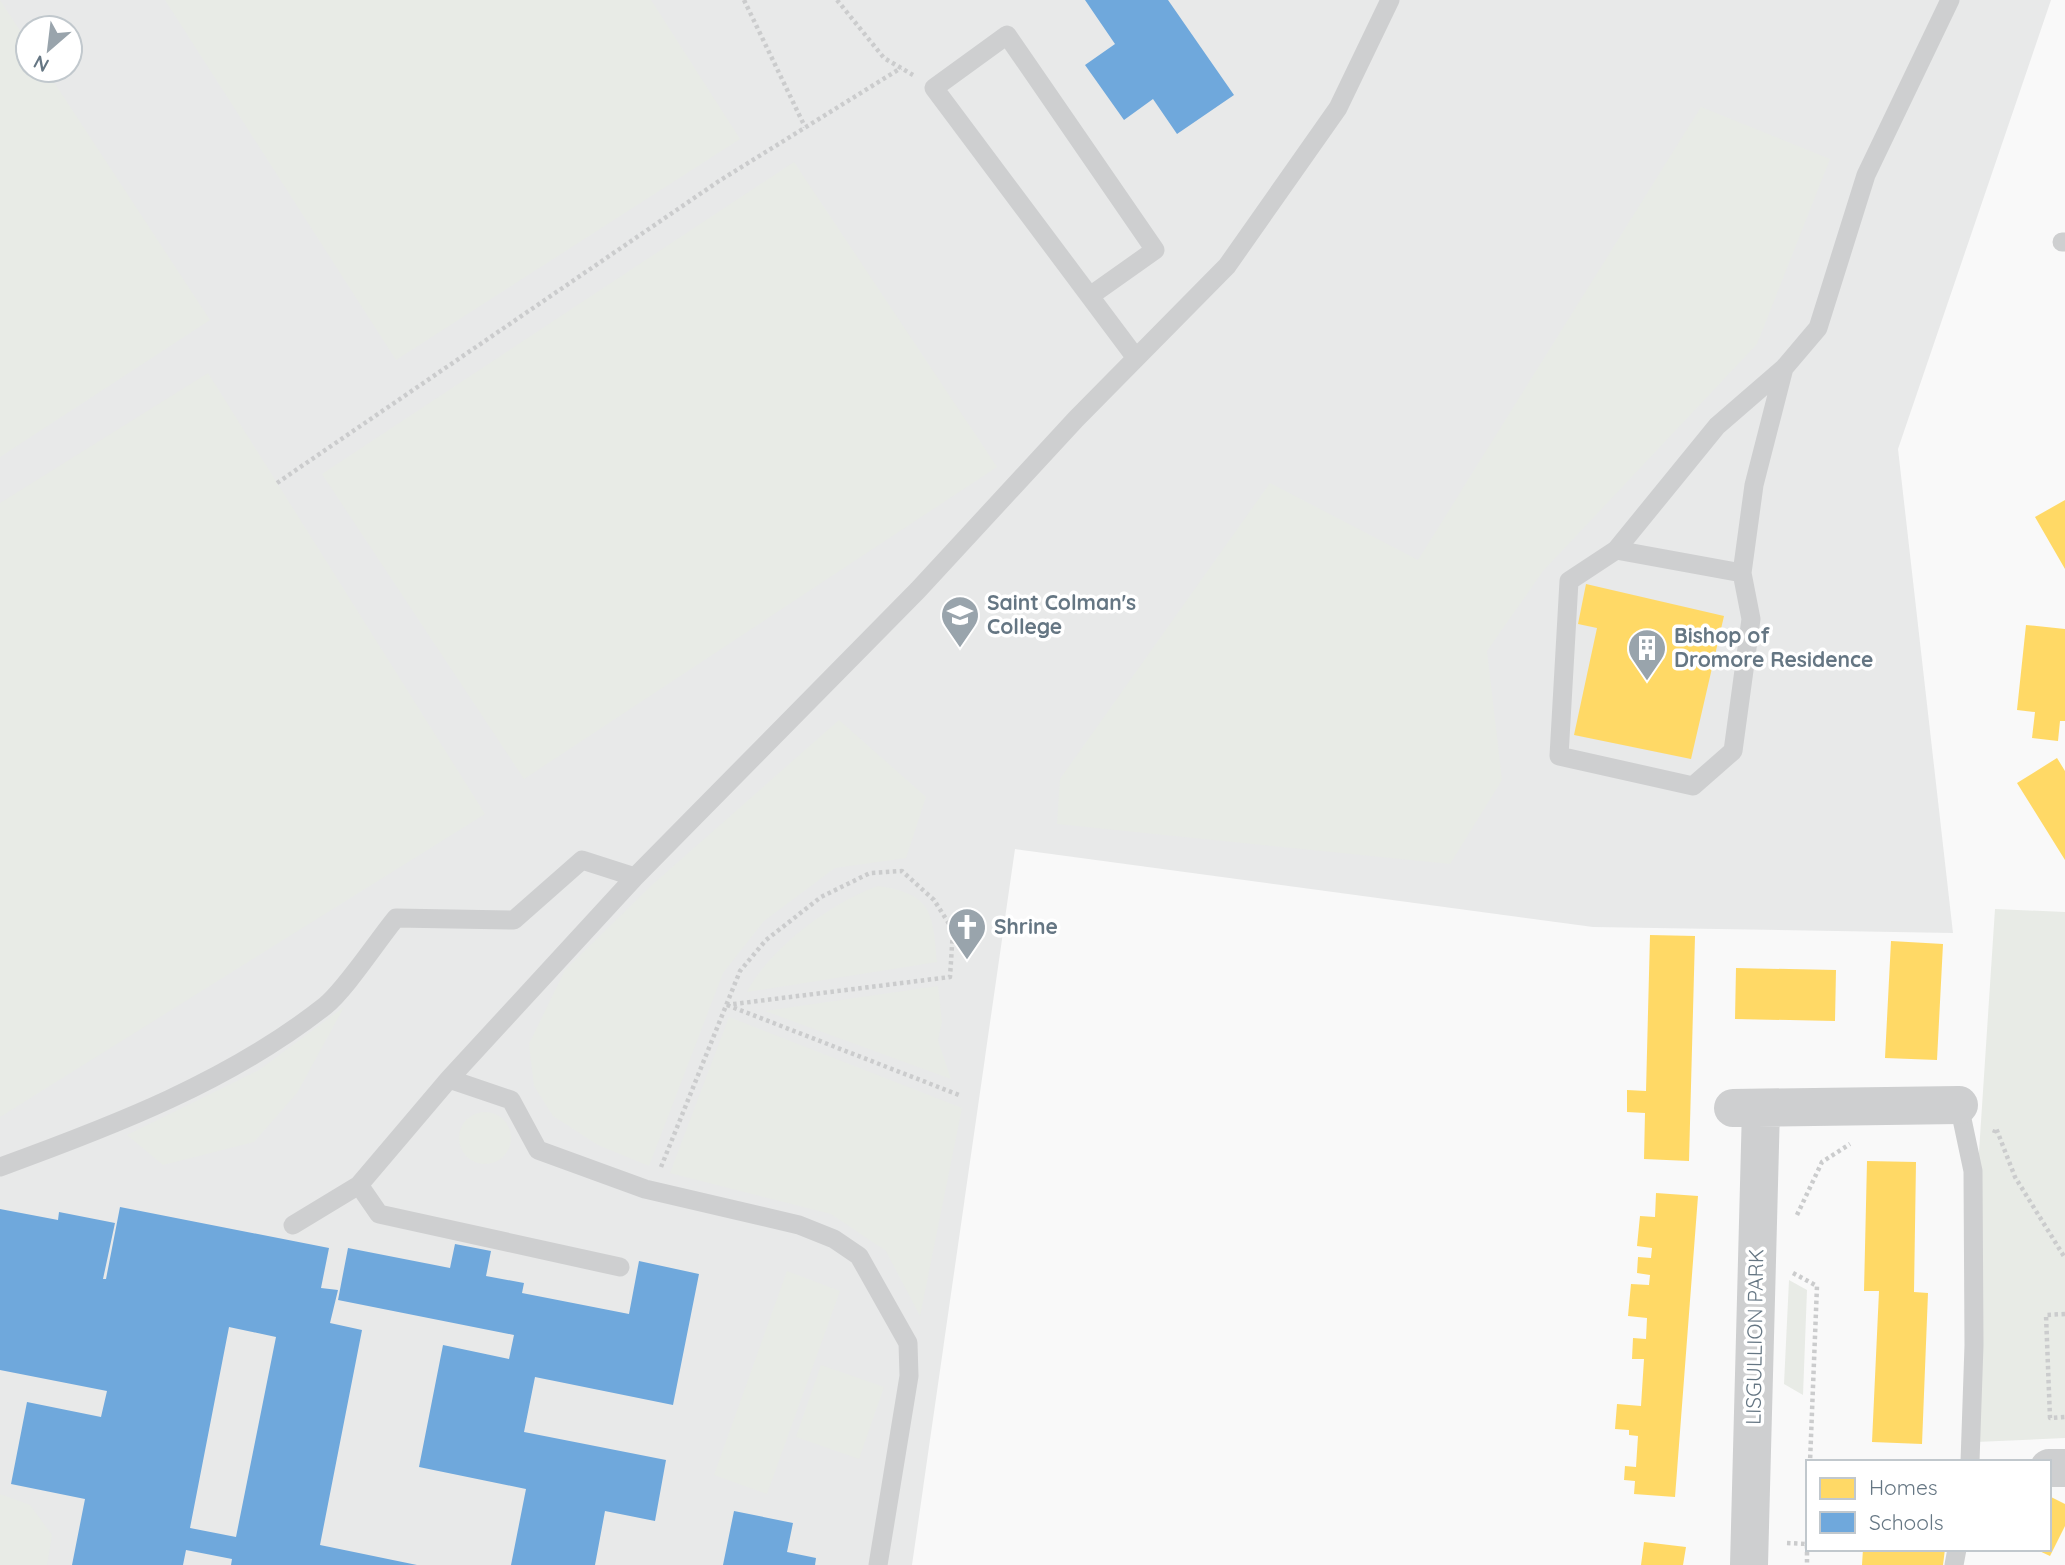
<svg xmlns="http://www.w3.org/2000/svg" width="2065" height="1565" font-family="Quicksand,sans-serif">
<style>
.built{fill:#e8e9e9;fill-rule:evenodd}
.green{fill:#e8ebe6}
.homes{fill:#ffd966}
.schools{fill:#6fa8dc;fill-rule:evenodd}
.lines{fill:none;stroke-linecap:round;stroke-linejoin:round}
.path{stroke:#cbcccd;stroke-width:4.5;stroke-dasharray:3.5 3.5;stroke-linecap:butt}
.service{stroke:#cecfd0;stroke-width:19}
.minor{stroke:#cecfd0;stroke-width:38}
.labels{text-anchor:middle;stroke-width:7;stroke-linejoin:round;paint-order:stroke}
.poi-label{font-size:21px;font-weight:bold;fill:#657683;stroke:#fff;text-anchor:start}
.street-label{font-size:21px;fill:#657683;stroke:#fff}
</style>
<rect width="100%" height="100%" fill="#f9f9f9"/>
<path class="built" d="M0 0H2051L1898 449 1953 933 1593 927 1015 849 912 1565H0ZM28 28H70V70H28Z"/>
<path class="green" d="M0 0 28 43V70H46L210 320 0 457Z
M165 0H651L740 139 396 360Z
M1701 107 1830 159 1757 344 1543 571 1487 651 1502 780 1450 864 1057 824 1060 779 1270 483 1418 560Z
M794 162 997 467 524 779 322 474Z
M208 373 485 814 0 1117V503Z
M839 720 926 797 906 858 835 868 764 921 723 973 649 1166 598 1145 553 1116 534 1086 529 1044 565 970 652 885Z
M878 886C932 894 933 912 937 962L747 992C770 948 832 902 878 886Z
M1995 909 2065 912V1438L1976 1442 1978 1167Z
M938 986 942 1022 938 1040 951 1079 765 1011Z
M344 1007 297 1093 254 1142 163 1165 127 1135 259 1070Z
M729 1017 962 1108 920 1316 886 1251 831 1214 670 1173Z
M459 1138a26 26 0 1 1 52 0a26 26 0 1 1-52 0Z
M787 1271 840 1291 767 1494 714 1475Z
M1789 1280 1807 1290 1803 1395 1784 1384Z
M821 1365 884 1387 859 1459 796 1437Z
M0 1494 30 1505 52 1535 47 1565H0Z"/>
<path class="homes" d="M2065 500V569L2035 517Z
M1586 584 1724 616 1691 759 1574 735 1597 628 1578 624Z
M2026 625 2065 629V721H2060L2058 741 2032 738 2035 712 2017 710Z
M2057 758 2065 771V860L2017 783Z
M1650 935 1695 936 1689 1161 1644 1159 1645 1113 1627 1112V1090L1646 1091Z
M1891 941 1943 944 1937 1060 1885 1058Z
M1736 968 1836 970 1835 1021 1735 1019Z
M1867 1161 1916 1162 1914 1292 1928 1293 1922 1444 1872 1442 1879 1291H1864Z
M1656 1193 1698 1196 1675 1497 1634 1494 1635 1481 1624 1480 1625 1466 1636 1467 1638 1436 1629 1435V1430L1615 1429 1617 1404 1641 1406 1644 1359H1632L1633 1338 1646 1339 1647 1318 1628 1316 1631 1284 1649 1285 1650 1275 1637 1273 1638 1257 1651 1258 1652 1248 1637 1246 1640 1216 1655 1217Z
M2049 1496 2065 1504V1526L2050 1556 2035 1549H2049Z
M1644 1542 1686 1547 1683 1565H1641Z
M1863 1549H1945L1943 1565H1862Z"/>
<path class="schools" d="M1085 0H1168L1234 95 1177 134 1153 99 1124 120 1085 65 1115 44Z
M120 1207 329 1248 321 1288 338 1290 330 1323 362 1330 320 1545 417 1565H231L232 1559 186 1550 183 1565H72L85 1499 11 1484 27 1402 101 1417 107 1391 0 1370V1209L58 1220 59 1212 115 1223 103 1279H106ZM229 1327 276 1337 236 1537 190 1528Z
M455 1244 491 1251 486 1276 524 1283 522 1293 629 1314 639 1261 699 1274 673 1405 535 1377 524 1432 666 1460 655 1521 605 1511 595 1565H511L526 1489 419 1467 443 1345 509 1359 514 1335 338 1300 348 1248 450 1268Z
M734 1511 793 1523 787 1552 816 1558 815 1565H723Z"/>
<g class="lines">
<path class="path" d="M744 0 805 127
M837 0 884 58 913 75
M277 483 719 181 901 68
M727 1005 959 1095
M1994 1133 1996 1128 2015 1177 2065 1258
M661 1167 740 971 766 940 821 897 870 873 902 871 934 900 953 930 950 977 726 1005
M1797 1215 1822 1162 1850 1144
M1793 1273 1817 1286 1810 1462
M2065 1314 2046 1315 2050 1418 2065 1417
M1787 1543 1807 1544V1565
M1807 1544 1808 1525"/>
<path class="service" d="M2062 242H2065
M1090 296 1155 250 1007 35 934 88 1136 358
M1784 368 1717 426 1616 550 1569 581 1559 756 1693 786 1733 751 1751 619 1742 573 1754 485 1784 368 1818 328 1866 175 1950 0
M1616 550 1742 573
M449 1079 635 877 918 590 1076 419 1227 266 1338 108 1390 0
M1959 1105 1973 1171 1974 1345 1970 1462
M0 1167C113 1126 230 1081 325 1006 346 989 377 941 396 918L514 920 582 860 635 877
M359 1185 379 1214 620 1267
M293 1225 359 1185 449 1079 511 1100 538 1150 645 1189 799 1225 834 1239 859 1256 908 1343 909 1376 878 1565
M1954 1565 1957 1549"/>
<path class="minor" d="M1733 1108 1959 1105
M2049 1468H2065
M1749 1565 1761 1108"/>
</g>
<defs>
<symbol id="school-pin" viewBox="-11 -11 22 30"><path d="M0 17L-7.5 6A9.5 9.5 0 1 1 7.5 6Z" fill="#99a4ac" stroke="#fff"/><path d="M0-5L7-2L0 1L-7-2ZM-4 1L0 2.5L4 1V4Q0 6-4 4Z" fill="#fff"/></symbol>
<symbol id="building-pin" viewBox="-11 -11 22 30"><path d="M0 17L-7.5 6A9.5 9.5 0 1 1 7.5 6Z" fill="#99a4ac" stroke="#fff"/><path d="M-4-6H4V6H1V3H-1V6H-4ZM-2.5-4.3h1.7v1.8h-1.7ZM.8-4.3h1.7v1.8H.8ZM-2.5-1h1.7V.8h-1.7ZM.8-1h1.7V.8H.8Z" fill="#fff"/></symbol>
<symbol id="church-pin" viewBox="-11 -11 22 30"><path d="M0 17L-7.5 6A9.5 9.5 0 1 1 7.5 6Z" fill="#99a4ac" stroke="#fff"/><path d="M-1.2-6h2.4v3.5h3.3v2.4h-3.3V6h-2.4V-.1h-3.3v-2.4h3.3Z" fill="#fff"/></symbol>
</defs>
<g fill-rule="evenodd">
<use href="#school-pin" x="938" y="593" width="44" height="60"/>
<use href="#building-pin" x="1625" y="626" width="44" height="60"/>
<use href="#church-pin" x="945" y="905" width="44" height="60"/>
</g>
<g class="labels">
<g class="poi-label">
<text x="987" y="610">Saint Colman's<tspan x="987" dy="24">College</tspan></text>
<text x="1674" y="643">Bishop of<tspan x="1674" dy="24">Dromore Residence</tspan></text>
<text x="994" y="934">Shrine</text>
</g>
<g class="street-label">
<text transform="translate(1755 1337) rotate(-89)" y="7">LISGULLION PARK</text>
</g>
</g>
<rect x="1806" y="1460" width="245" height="91" fill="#ffffff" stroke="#c1c8cd" stroke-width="2"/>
<rect x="1820" y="1478" width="35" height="21" fill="#ffd966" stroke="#c1c8cd" stroke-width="2"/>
<text x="1869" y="1495" font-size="21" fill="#657683">Homes</text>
<rect x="1820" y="1512" width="35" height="21" fill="#6fa8dc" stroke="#c1c8cd" stroke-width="2"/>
<text x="1869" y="1530" font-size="21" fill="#657683">Schools</text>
<g transform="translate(49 49) rotate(208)"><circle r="33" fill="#ffffff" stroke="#c1c8cd" stroke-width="2"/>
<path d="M0-5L12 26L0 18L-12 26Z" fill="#99a4ac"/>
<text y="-10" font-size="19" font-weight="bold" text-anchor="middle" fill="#657683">N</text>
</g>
</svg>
